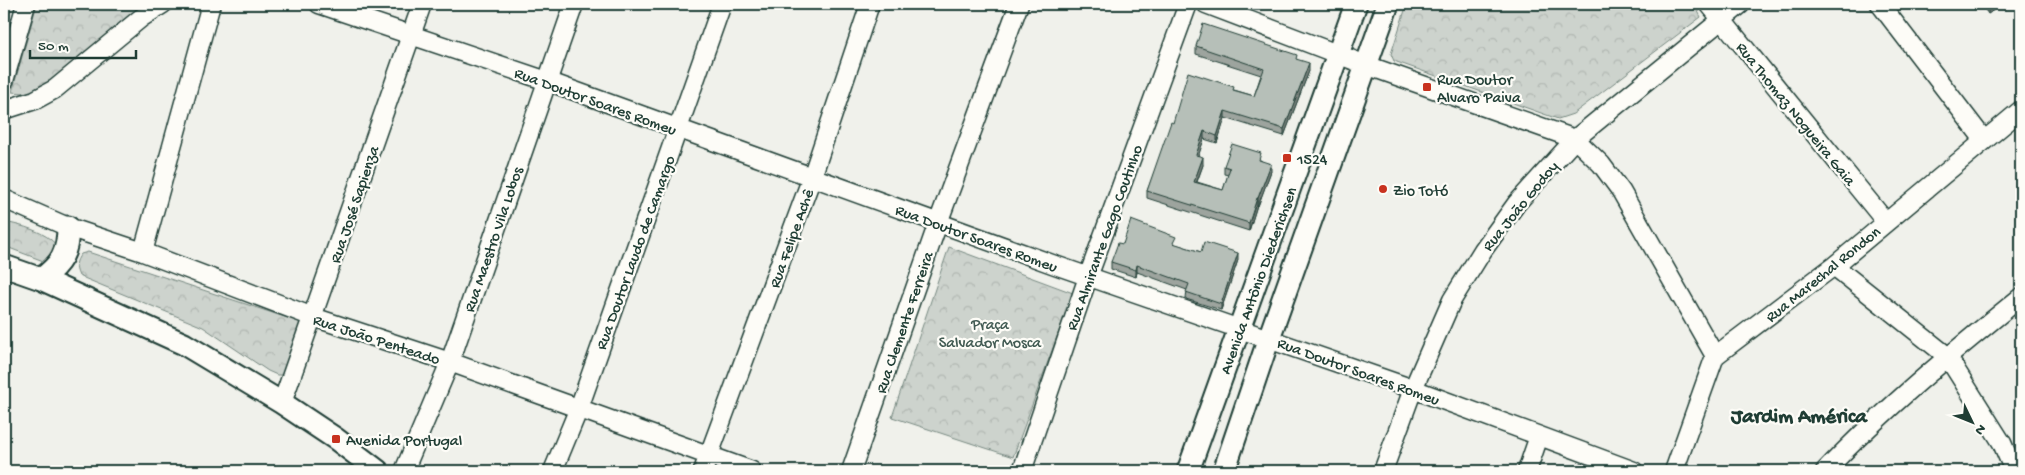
<svg xmlns="http://www.w3.org/2000/svg" width="2025" height="475" font-family="'Gochi Hand',sans-serif">
<style>
.forest{fill:url(#forest-crowns);stroke:#768880}
.lines{fill:none;stroke-linecap:round;stroke-linejoin:round}
.minor-casing{stroke:#1f3d34;stroke-width:21}
.major-casing{stroke:#1f3d34;stroke-width:25}
.minor{stroke:#fdfcf7;stroke-width:18}
.major{stroke:#fdfcf7;stroke-width:21}
.wall{fill:#9da49e;stroke:#1f3d34}
.shaded-wall{fill:#7f8681;stroke:#1f3d34}
.building{fill:#b6bfb8;stroke:#1f3d34}
.poi-dot{fill:#c8321e;stroke:#fdfcf7;stroke-width:2}
.labels{text-anchor:middle;stroke-width:4.5;stroke-linejoin:round;paint-order:stroke}
.poi-label{font-size:16px;fill:#1f3d34;stroke:#fdfcf7;text-anchor:start}
.street-label{font-size:16px;fill:#1f3d34;stroke:#fdfcf7}
.park-label{font-size:16px;fill:#425b53;stroke:#fdfcf7}
.district-label{font-size:21px;font-weight:bold;fill:#1f3d34;stroke:#fdfcf7}
</style>
<defs>
<pattern id="forest-crowns" width="20" height="18" patternUnits="userSpaceOnUse" patternTransform="scale(1.25)"><rect width="20" height="18" fill="#cdd3cd"/><path d="M2 6a3 3 0 1 1 6 0M12 15a3 3 0 1 1 6 0" fill="none" stroke="#b0b6b1"/></pattern>
</defs>
<rect width="100%" height="100%" fill="#f0f1eb"/>
<filter id="ink" filterUnits="userSpaceOnUse"><feTurbulence type="fractalNoise" baseFrequency=".02" numOctaves="2"/><feDisplacementMap in="SourceGraphic" scale="10" xChannelSelector="R" yChannelSelector="G"/><feConvolveMatrix kernelMatrix="1 2 1 2 8 2 1 2 1" color-interpolation-filters="sRGB"/></filter>
<g filter="url(#ink)">
<path class="forest" d="M37 4H143L35 94 12 92Z
M1407 4H1694L1701 17 1573 114 1558 119 1394 61 1391 54Z
M4 222C21 225 47 232 57 246L46 262 4 246Z
M949 247 1073 293 1013 457 892 417Z
M88 252 303 323 284 375H277L268 371 203 327 79 276C75 267 75 262 81 254Z"/>
<g class="lines">
<defs>
<path id="minor" d="M319 4 547 81 1055 265 1413 389 1634 471
M1206 4 1366 65 1575 139 1601 164 1621 191 1715 356
M1709 4 1885 221
M1880 4 1984 140
M4 81 26 4
M4 110 35 100 55 89 141 18 163 4
M4 199 68 227 143 252 313 317 450 362 752 471
M143 252 211 4
M1834 266 1947 356 2002 443 2014 471
M282 403 422 4
M404 471 450 362 574 4
M553 471 579 408 722 4
M703 471 812 177 870 4
M851 471 938 223 1019 4
M1022 471 1088 277 1188 4
M1383 471 1413 389 1452 300 1483 250 1517 203 1575 139 1741 4
M1527 471 1539 436
M1674 471 1715 356 1834 266 2021 110
M1825 471C1885 408 1953 352 2021 297"/>
<path id="major" d="M4 266 41 279 184 344 282 403 336 439 378 471
M41 279C61 264 68 253 68 227
M1188 471 1356 4
M1224 471 1269 338 1388 4"/>
</defs>
<use href="#minor" class="minor-casing"/>
<use href="#major" class="major-casing"/>
<use href="#minor" class="minor"/>
<use href="#major" class="major"/>
</g>
<path class="wall" d="M1981 4H2002L1988 14Z
M1196 46 1297 60 1309 71 1284 136 1225 118 1217 143 1204 139 1198 156 1203 165 1197 182 1223 190 1228 175 1224 174V166L1261 160 1271 171 1258 206 1257 205 1249 231 1147 198V191L1173 123 1234 90 1254 96 1261 75 1196 54Z
M1123 244H1175L1201 252 1238 260 1221 310 1186 299 1187 290 1137 272 1136 277 1111 269V262Z"/>
<path class="shaded-wall" d="M1994 4H2002L1988 14V8Z
M1309 63V71L1284 136V129Z
M1225 111V118L1217 143V136Z
M1204 131V139L1196 163V155Z
M1203 157V165L1194 189V182Z
M1271 164V171L1258 206V198Z
M1257 198V205L1249 231V223Z
M1238 253V260L1221 310V304Z
M1137 265V272L1136 277V270Z"/>
<path class="building" d="M1985 4H1994L1988 8Z
M1203 24 1297 55 1296 59 1309 63 1284 129 1225 111 1217 136 1204 131 1196 155 1203 157 1194 182 1223 190 1230 168 1224 166 1232 144 1261 153 1259 160 1271 164 1258 198H1257L1249 223 1147 191 1171 122 1173 123 1188 72 1234 87 1233 90 1254 96 1264 69 1196 46Z
M1131 220 1176 237 1173 243 1201 252 1204 242 1238 253 1221 304 1186 292 1189 284 1137 265 1136 270 1111 262 1118 243 1123 244Z"/>
</g>
<g class="poi-dot">
<rect x="1422" y="82" width="10" height="10" rx="2.5"/>
<rect x="1282" y="153" width="10" height="10" rx="2.5"/>
<circle cx="1383" cy="189" r="5"/>
<rect x="331" y="434" width="10" height="10" rx="2.5"/>
</g>
<g class="labels">
<g class="poi-label">
<text x="1437" y="84">Rua Doutor<tspan x="1437" dy="18">Alvaro Paiva</tspan></text>
<text x="1297" y="164">1524</text>
<text x="1393" y="195">Zio Totó</text>
<text x="346" y="445">Avenida Portugal</text>
</g>
<g class="street-label">
<text transform="translate(596 100) rotate(20)" y="6">Rua Doutor Soares Romeu</text>
<text transform="translate(1797 113) rotate(51)" y="6">Rua Thomaz Nogueira Gaia</text>
<text transform="translate(353 204) rotate(-71)" y="6">Rua José Sapienza</text>
<text transform="translate(1519 205) rotate(-51)" y="6">Rua João Godoy</text>
<text transform="translate(977 237) rotate(20)" y="6">Rua Doutor Soares Romeu</text>
<text transform="translate(1103 237) rotate(-70)" y="6">Rua Almirante Gago Coutinho</text>
<text transform="translate(790 238) rotate(-70)" y="6">Rua Felipe Achê</text>
<text transform="translate(492 239) rotate(-71)" y="6">Rua Maestro Vila Lobos</text>
<text transform="translate(634 252) rotate(-70)" y="6">Rua Doutor Laudo de Camargo</text>
<text transform="translate(1822 273) rotate(-39)" y="6">Rua Marechal Rondon</text>
<text transform="translate(1257 280) rotate(-70)" y="6">Avenida Antônio Diederichsen</text>
<text transform="translate(903 322) rotate(-71)" y="6">Rua Clemente Ferreira</text>
<text transform="translate(377 338) rotate(18)" y="6">Rua João Penteado</text>
<text transform="translate(1359 370) rotate(20)" y="6">Rua Doutor Soares Romeu</text>
</g>
<g class="park-label">
<text x="990" y="329">Praça<tspan x="990" dy="18">Salvador Mosca</tspan></text>
</g>
<g class="district-label">
<text x="1799" y="422">Jardim América</text>
</g>
</g>
<rect width="2025" height="475" fill="none" stroke="#fdfcf7" stroke-width="20"/>
<rect x="10" y="10" width="2005" height="455" fill="none" stroke="#1f3d34" stroke-width="2" filter="url(#ink)"/>
<g transform="translate(1972 422) rotate(133)" stroke="#fdfcf7" stroke-width="4" paint-order="stroke">
<path d="M0-4L9 19L0 12L-9 19Z" fill="#1f3d34"/>
<text y="-8" font-size="14" font-weight="bold" text-anchor="middle" fill="#1f3d34">N</text>
</g>
<path d="M30 50v8h106v-8" fill="none" stroke="#1f3d34" stroke-width="2.5"/>
<text x="38" y="50" font-size="15" fill="#1f3d34" stroke="#fdfcf7" stroke-width="4" paint-order="stroke">50 m</text>
</svg>
